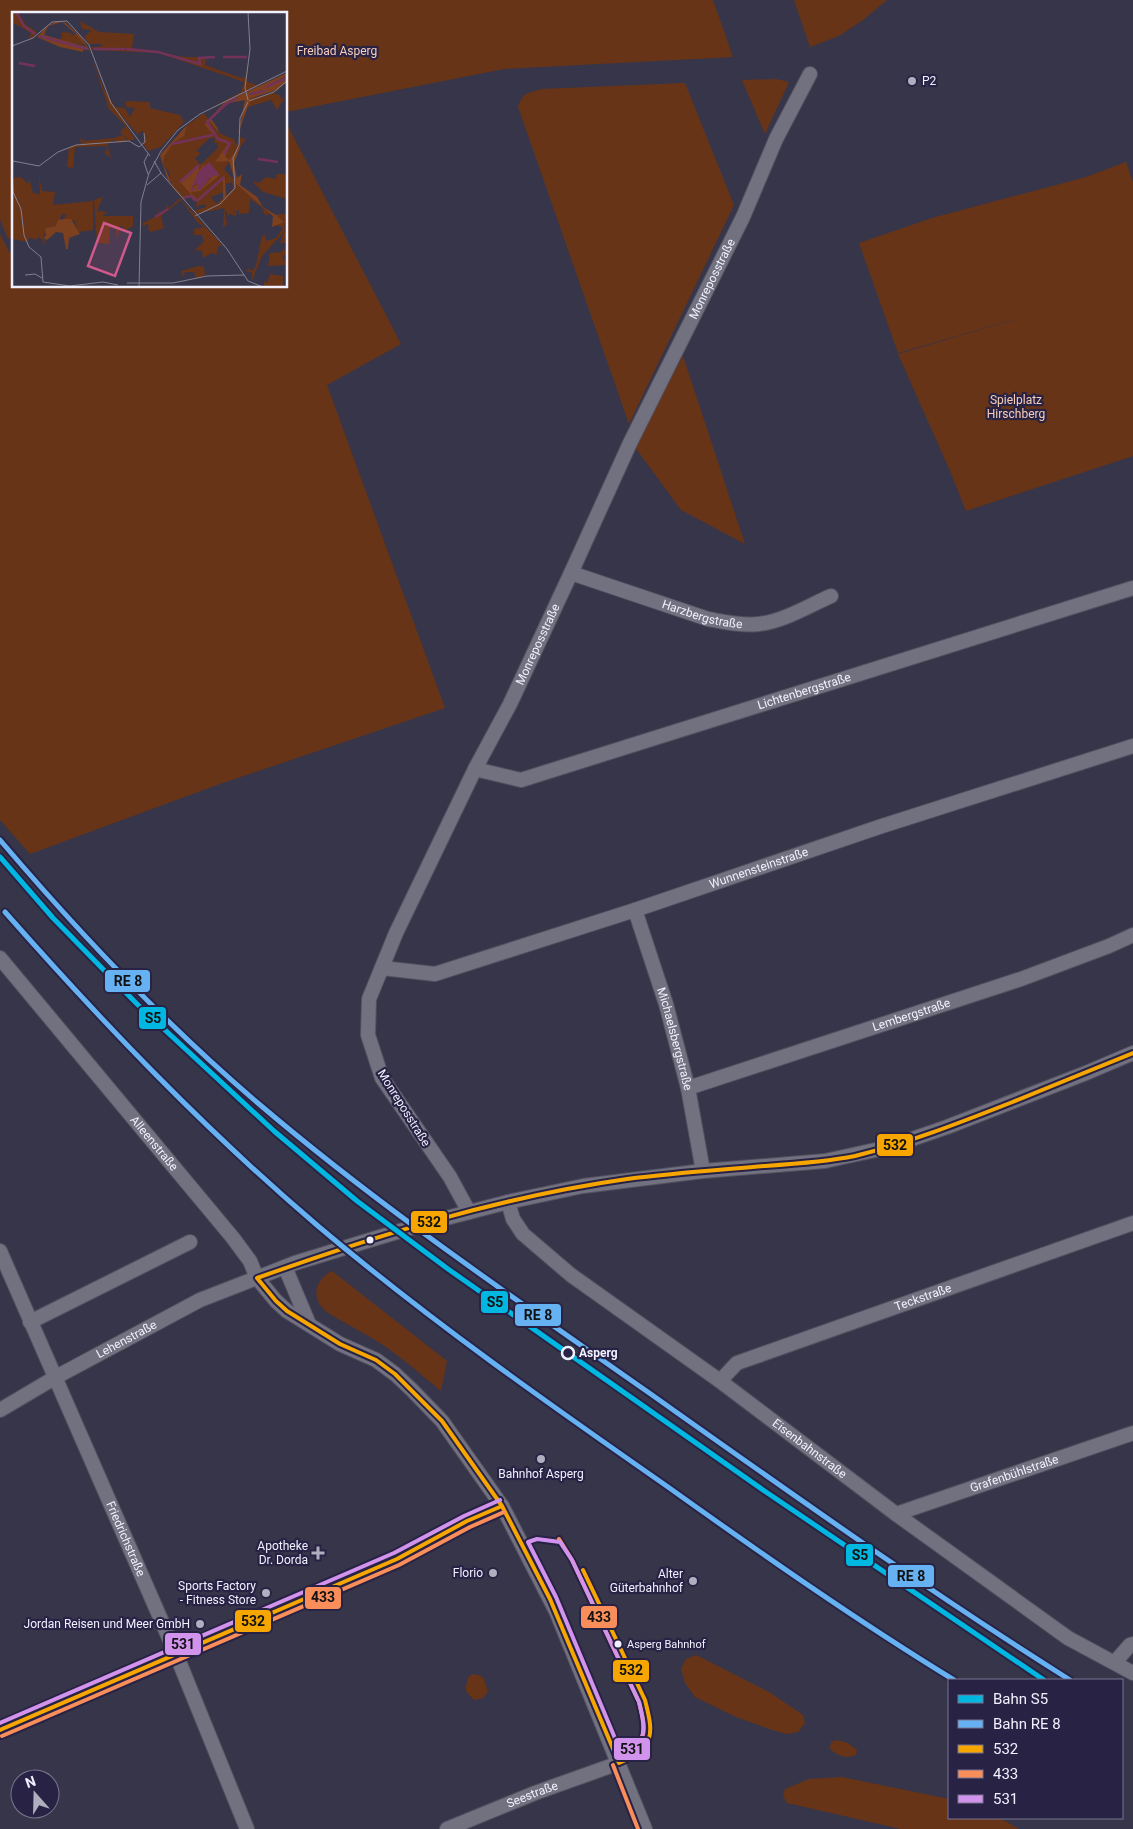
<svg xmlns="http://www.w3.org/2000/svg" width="1133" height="1829" font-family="Roboto,sans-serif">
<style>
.green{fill:#683417}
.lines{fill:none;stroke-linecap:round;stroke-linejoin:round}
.street-casing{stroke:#535160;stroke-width:16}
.street{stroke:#727180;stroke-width:14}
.bus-1-casing{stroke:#282345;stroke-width:8}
.bus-2-casing{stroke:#282345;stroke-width:8}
.bus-3-casing{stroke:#282345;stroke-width:8}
.bus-1{stroke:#f7a600;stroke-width:4}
.bus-2{stroke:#fa8e5a;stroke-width:4}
.bus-3{stroke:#d193ec;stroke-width:4}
.rail-1-casing{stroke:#282345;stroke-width:9}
.rail-2-casing{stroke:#282345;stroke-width:9}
.rail-1{stroke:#00b7e1;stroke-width:5}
.rail-2{stroke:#66b1f2;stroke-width:5}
.poi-dot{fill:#b0afbf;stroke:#282345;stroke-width:2}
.bus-dot{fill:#f1f0fe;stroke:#282345;stroke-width:2}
.stop-dot{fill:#282345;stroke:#f1f0fe;stroke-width:2.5}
.labels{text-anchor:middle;stroke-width:4.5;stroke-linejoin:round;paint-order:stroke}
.bus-label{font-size:11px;fill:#f1f0fe;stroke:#282345;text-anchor:start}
.park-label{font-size:12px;fill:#f9ceb9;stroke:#282345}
.poi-label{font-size:12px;fill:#f1f0fe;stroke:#282345;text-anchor:end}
.street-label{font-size:12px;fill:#f1f0fe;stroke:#282345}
.stop-label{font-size:12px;font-weight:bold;fill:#f1f0fe;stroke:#282345;text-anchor:start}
.inset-river{fill:none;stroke:#733358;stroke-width:2.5}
.inset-road{fill:none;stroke:#818091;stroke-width:1}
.view{fill:#d0598c;fill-opacity:0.15;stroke:#d0598c;stroke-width:2.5}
.inset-edge{fill:none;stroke:#f1f0fe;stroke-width:2.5}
.line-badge{stroke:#282345;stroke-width:2}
.pale-badge-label{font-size:14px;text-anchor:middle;font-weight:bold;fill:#111}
</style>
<rect width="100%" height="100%" fill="#373549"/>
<path class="green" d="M0 0H713L733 57 504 69 286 112V14H14V236L8 239 0 220Z
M794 0H887L863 20 839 36 810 47Z
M776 79 789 82 765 134 742 80Z
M685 83 734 205 629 424 518 107C523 92 528 93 542 89Z
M286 126H288L401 344 327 385 445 708 217 785 30 854 0 820V234L10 253 14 252V286H286Z
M1126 162 1133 182V456L966 511 950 471 898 354 1040 312 898 353 859 243 932 218 1086 177Z
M683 356 745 544 681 510 634 446Z
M332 1271 447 1361 441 1391C418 1372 396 1352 370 1337 360 1331 350 1326 340 1320 333 1316 323 1311 319 1303 312 1290 320 1277 332 1271Z
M696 1655 769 1692 803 1715 805 1723 798 1732 787 1734 775 1731 736 1717 695 1697 685 1683 681 1669 686 1659Z
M474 1674 483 1677 488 1691 483 1698 475 1700C464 1691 464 1690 469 1676Z
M837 1740 848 1743 857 1750 856 1755C846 1759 838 1756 830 1749L831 1742Z
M842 1777 949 1799V1818H1000L1019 1829H901L787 1803 783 1796 785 1789 809 1779Z"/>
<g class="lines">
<defs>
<g id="street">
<path id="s1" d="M571 573 708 619C725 622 742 626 759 624 784 621 808 606 831 596"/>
<path id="s2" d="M475 769 521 780 1133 588"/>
<path id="s3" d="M635 910 666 1004 688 1088 703 1171"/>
<path id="s4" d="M0 958 233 1238 250 1261 257 1278 276 1301 287 1311 340 1344 376 1360 395 1374 412 1390 442 1421 502 1506 556 1611 645 1829"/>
<path id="s5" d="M382 968 435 974 635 910 882 826 1133 746"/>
<path id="s6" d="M688 1088 1021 979 1109 946 1133 935"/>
<path id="s7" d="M508 1202 513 1219 523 1234 571 1275 720 1381 896 1514 1068 1638 1133 1673"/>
<path id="s8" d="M469 1212 450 1177 382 1078 368 1035 369 999 396 933 475 769 510 704 571 573 630 443 743 217 776 139 810 74"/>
<path id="s9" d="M0 1251 176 1654 247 1829"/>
<path d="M285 1267 309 1324"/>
<path d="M30 1322 190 1242"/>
<path id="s10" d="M720 1381 737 1363 1133 1223"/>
<path id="s11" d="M0 1410 56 1377 200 1300 295 1263 370 1240 427 1223 508 1202 583 1186 703 1171 825 1161 889 1147 947 1127 1086 1073 1133 1053"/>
<path id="s12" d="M896 1514 1133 1433"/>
<path d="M1115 1662 1130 1645 1133 1644"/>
<path d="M0 1730 397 1559 467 1521 502 1506"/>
<path id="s13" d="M447 1829 535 1793 619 1763"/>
</g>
</defs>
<use href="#street" class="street-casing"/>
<use href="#street" class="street"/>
<defs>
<path id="bus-1" d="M583 1570 645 1700C654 1735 655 1747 619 1763
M0 1730 397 1559 467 1521 502 1506
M619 1763 550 1599 502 1506 442 1421 395 1374 376 1360 340 1344 287 1311 276 1301 257 1278C378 1235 500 1197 627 1179 673 1173 718 1170 764 1166 794 1164 825 1162 855 1156 908 1143 959 1123 1010 1103 1051 1086 1092 1070 1133 1053"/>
<path id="bus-2" d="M559 1539 572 1560 639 1702C647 1734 648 1743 616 1757
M2 1736 399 1565 470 1527 504 1512
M613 1765 638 1829"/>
<path id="bus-3" d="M537 1539 560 1542 572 1560 639 1702C645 1727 649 1743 622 1755L556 1597 528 1542Z
M0 1723 394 1553 464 1516 500 1500"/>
</defs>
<use href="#bus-1" class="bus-1-casing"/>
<use href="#bus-2" class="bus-2-casing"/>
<use href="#bus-3" class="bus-3-casing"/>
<use href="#bus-1" class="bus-1"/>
<use href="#bus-2" class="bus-2"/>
<use href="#bus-3" class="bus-3"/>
<defs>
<path id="rail-1" d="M0 857 53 918 137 1004 274 1131 357 1201 448 1269 766 1492 1044 1680"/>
<path id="rail-2" d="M0 840C80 934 165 1024 259 1104 381 1208 514 1298 645 1390 785 1489 925 1589 1070 1680
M5 912C103 1023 205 1130 318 1226 429 1320 549 1404 668 1487 762 1554 856 1620 954 1680"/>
</defs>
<use href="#rail-1" class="rail-1-casing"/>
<use href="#rail-2" class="rail-2-casing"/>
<use href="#rail-1" class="rail-1"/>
<use href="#rail-2" class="rail-2"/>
</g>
<g class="poi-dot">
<circle cx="912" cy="81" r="5"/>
<circle cx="541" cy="1459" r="5"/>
<path d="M315.5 1545.5h5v5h5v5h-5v5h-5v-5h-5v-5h5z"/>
<circle cx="493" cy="1573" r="5"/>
<circle cx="693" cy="1581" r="5"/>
<circle cx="266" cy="1593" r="5"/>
<circle cx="200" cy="1624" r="5"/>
</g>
<g class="bus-dot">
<circle cx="370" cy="1240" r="4.5"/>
<circle cx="618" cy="1644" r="4.5"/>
</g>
<circle class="stop-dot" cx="568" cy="1353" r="6"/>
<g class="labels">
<g class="bus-label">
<text x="627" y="1648">Asperg Bahnhof</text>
</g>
<g class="park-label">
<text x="337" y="55">Freibad Asperg</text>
<text x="1016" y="404">Spielplatz<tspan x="1016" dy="14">Hirschberg</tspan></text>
</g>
<g class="poi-label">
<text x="922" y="85" text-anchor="start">P2</text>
<text x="541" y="1478" text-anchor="middle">Bahnhof Asperg</text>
<text x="308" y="1550">Apotheke<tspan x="308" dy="14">Dr. Dorda</tspan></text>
<text x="483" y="1577">Florio</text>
<text x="683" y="1578">Alter<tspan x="683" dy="14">Güterbahnhof</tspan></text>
<text x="256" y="1590">Sports Factory<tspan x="256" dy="14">- Fitness Store</tspan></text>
<text x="190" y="1628">Jordan Reisen und Meer GmbH</text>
</g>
<g class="street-label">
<text dy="4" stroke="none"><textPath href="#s8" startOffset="1039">Monreposstraße</textPath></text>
<text dy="4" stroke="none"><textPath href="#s1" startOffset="138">Harzbergstraße</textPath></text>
<text dy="4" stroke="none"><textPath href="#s8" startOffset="634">Monreposstraße</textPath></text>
<text dy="4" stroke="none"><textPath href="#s2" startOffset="344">Lichtenbergstraße</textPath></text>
<text dy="4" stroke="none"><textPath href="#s5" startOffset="394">Wunnensteinstraße</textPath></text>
<text dy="4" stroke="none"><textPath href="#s6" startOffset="235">Lembergstraße</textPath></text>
<text dy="4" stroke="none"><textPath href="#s3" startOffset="135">Michaelsbergstraße</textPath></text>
<text transform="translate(404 1108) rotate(58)" y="4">Monreposstraße</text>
<text dy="4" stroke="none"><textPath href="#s4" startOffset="241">Alleenstraße</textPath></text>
<text dy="4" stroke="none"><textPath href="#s10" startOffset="222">Teckstraße</textPath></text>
<text dy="4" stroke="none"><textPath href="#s11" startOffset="145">Lehenstraße</textPath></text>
<text dy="4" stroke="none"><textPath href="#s7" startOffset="394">Eisenbahnstraße</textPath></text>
<text dy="4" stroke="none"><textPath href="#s12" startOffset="125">Grafenbühlstraße</textPath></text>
<text dy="4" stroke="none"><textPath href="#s9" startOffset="314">Friedrichstraße</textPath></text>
<text dy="4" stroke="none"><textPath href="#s13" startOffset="92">Seestraße</textPath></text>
</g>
<g class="stop-label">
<text x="579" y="1357">Asperg</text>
</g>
</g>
<g transform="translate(12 12)">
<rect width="275" height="275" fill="#373549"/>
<path d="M1 0H6L14 13 25 20 23 24 17 27 19 21 0 10ZM68 9 87 20 122 22 120 36 173 45H194L193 53 229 66 233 65 235 56 234 69 244 73 253 70 191 100 229 80 232 70 147 41 81 38 79 35H88L90 32H77L72 25 80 18 70 17ZM50 20 59 21V24L64 22 76 34 43 27H49ZM79 44 92 77 123 127 117 129 112 123 115 129 106 131 102 128 95 132 99 146 92 140 96 138 94 134 63 135 61 156 55 155 57 135 69 132 68 126 72 129 102 126 111 123 108 120 114 114 97 97ZM261 81 268 83 269 87 273 85 265 98 259 88 233 96 238 86ZM114 89 138 90V96L168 103 172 110 149 135 136 139 132 133V120H127L126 123 102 95 113 96 118 105 123 96 114 95ZM192 101 207 121 223 128V131L227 133V125L234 127 212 157 221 167 224 165V172L259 202 253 203 250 195 238 187 237 201 227 202V198L220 200H225L224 204 218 202 214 205 216 202 212 197 215 212 211 216 212 196 184 202 181 199 194 195 192 192 184 195 185 190 211 168 212 180 199 185 204 192 221 177 220 170 214 172V164L185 190 179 185 171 187 160 175 157 160 150 150 155 138 175 113ZM198 126H203L202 131H205L206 136 188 153 183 146 189 141 184 139ZM265 162H275V187L251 180 240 169 247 171 254 165 264 167ZM27 164 30 179 43 180 41 193 81 189V218L66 220 63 209 52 207 54 202H50L45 214 35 215 31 226 34 232 31 231 32 229 29 231 31 228 26 225 23 228 18 225 15 230 0 227 1 166 9 165 16 172 17 167 21 181 28 182ZM91 185 85 199 96 200 90 204H121V214L112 219 111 215 108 214 105 230 104 217 98 216 97 232 85 231 82 188ZM168 186 211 234H206L205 241 208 243 200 241 191 246 190 238 182 239 192 229 190 223H182V217L193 215 186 211 169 188 149 204 152 216 139 220 135 216H137L136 212H133L134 215 129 212 147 203 146 196 148 202 155 197 154 192 157 196ZM275 201 272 216 275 214 272 220 275 219V227H272L275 231H268L272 220 250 244 239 271 240 260 234 259 236 256 241 259 244 253 250 224 256 222 253 224 254 229 264 226 271 216 264 213 271 210 264 204ZM271 237 275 239 271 245 275 253 256 254 258 241 270 240ZM187 254 192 255 193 263 184 267 182 260H173L170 265 169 259ZM258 262 271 264V275L252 274V269L255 271Z" fill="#683417" fill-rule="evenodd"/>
<path d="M46 9 54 11 69 25 80 42 77 38 71 37V40L48 35 25 25 36 13ZM50 10 63 21 75 35 32 23 36 14ZM275 61V64L258 72 275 65V70L265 78 239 86 226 122 233 88 217 91 199 107 205 115 207 121 197 108 194 110 213 90ZM193 103V111L199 115 206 126 219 131 213 144 217 148 229 133 222 151 225 166 230 162 228 173 245 185 251 195 264 203 270 202 265 204 272 210 260 215 261 204 224 172 217 149 203 150 216 132 206 128 193 113ZM175 113 172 124 161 131 152 145 151 151 159 170 156 169 148 143ZM195 147 187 155V159L191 153H193L186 161 179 178 186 171 188 178 194 172 199 166 200 164 204 162 208 163 188 179 179 180 185 188 213 164 214 185 211 187V168L185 190 184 195 185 189 169 171ZM52 207H59L68 222 57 226 56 237H54L51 221 44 220 35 228 31 226 34 224 33 216 44 214 46 208Z" fill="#7d401f" fill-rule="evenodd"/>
<path d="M197 150 208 163 200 164 188 178H185V171L180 175 184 178 178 179 186 160Z" fill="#733358"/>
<path class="inset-river" d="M4 0 12 14 23 22M27 24 75 37M81 37H113M114 37 146 40 188 52 187 46 203 45M211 45H235M7 51 23 54M254 75 275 66M237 82 253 79M160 132 201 123M212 142 218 131 206 127 195 110 214 92 226 86M246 147 266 150M168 170 187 153M171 186 179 184 184 189M185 189 212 165M143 205 156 197"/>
<path class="inset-road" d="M236 0 238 37 233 76 236 88M55 9 77 33 99 91 138 144M0 34 21 26 40 10 55 9M237 89 262 80 275 69M46 140 64 133 117 129 127 135 133 130 132 121M136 142 132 150 136 162M1 149 27 154 46 140M0 153 1 180 9 197 12 223 17 235 29 245 31 270 58 274 91 270 106 273M148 160 215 237 236 269 251 275M135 173 149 161 142 149M183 204 208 192 223 176 221 146 227 133 228 106 236 90M13 263 23 262 30 266M115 271H161L195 264 232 263M127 275 129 190 137 161 149 139 166 118 188 102 275 59"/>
<path class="view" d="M92 211 119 221 103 264 76 254Z"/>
<rect width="275" height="275" class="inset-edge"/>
</g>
<g class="line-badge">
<rect x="104" y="969" width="47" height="24" rx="5" fill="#66b1f2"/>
<rect x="138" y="1006" width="29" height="24" rx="5" fill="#00b7e1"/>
<rect x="876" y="1133" width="38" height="24" rx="5" fill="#f7a600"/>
<rect x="410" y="1210" width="38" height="24" rx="5" fill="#f7a600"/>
<rect x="480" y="1290" width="29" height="24" rx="5" fill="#00b7e1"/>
<rect x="514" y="1303" width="48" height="24" rx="5" fill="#66b1f2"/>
<rect x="845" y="1543" width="29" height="24" rx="5" fill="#00b7e1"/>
<rect x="887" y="1564" width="48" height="24" rx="5" fill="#66b1f2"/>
<rect x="304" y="1586" width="38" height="24" rx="5" fill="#fa8e5a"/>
<rect x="580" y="1605" width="38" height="24" rx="5" fill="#fa8e5a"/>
<rect x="234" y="1609" width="38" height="24" rx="5" fill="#f7a600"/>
<rect x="164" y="1632" width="38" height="24" rx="5" fill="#d193ec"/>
<rect x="612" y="1659" width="38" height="24" rx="5" fill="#f7a600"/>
<rect x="613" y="1737" width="38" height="24" rx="5" fill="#d193ec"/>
</g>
<g class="pale-badge-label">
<text x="128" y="986">RE 8</text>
<text x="153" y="1023">S5</text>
<text x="895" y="1150">532</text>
<text x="429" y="1227">532</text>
<text x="495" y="1307">S5</text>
<text x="538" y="1320">RE 8</text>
<text x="860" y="1560">S5</text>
<text x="911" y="1581">RE 8</text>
<text x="323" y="1602">433</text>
<text x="599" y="1622">433</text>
<text x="253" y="1626">532</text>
<text x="183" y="1649">531</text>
<text x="631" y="1675">532</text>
<text x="632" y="1754">531</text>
</g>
<rect x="948" y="1679" width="175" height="140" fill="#282345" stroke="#78758f"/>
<rect x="958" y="1695" width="25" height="8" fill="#00b7e1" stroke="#78758f"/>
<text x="993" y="1704" font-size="15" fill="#f1f0fe">Bahn S5</text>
<rect x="958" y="1720" width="25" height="8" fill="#66b1f2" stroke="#78758f"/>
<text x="993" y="1729" font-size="15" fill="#f1f0fe">Bahn RE 8</text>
<rect x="958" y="1745" width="25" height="8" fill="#f7a600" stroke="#78758f"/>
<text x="993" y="1754" font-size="15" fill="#f1f0fe">532</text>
<rect x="958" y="1770" width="25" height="8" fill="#fa8e5a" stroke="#78758f"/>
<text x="993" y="1779" font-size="15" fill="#f1f0fe">433</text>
<rect x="958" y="1795" width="25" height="8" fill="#d193ec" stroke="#78758f"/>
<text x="993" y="1804" font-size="15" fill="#f1f0fe">531</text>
<g transform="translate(35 1794) rotate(340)"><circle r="24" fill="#282345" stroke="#78758f"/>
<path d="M0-4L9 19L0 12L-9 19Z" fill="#b0afbf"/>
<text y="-8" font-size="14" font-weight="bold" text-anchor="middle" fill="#f1f0fe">N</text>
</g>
</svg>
